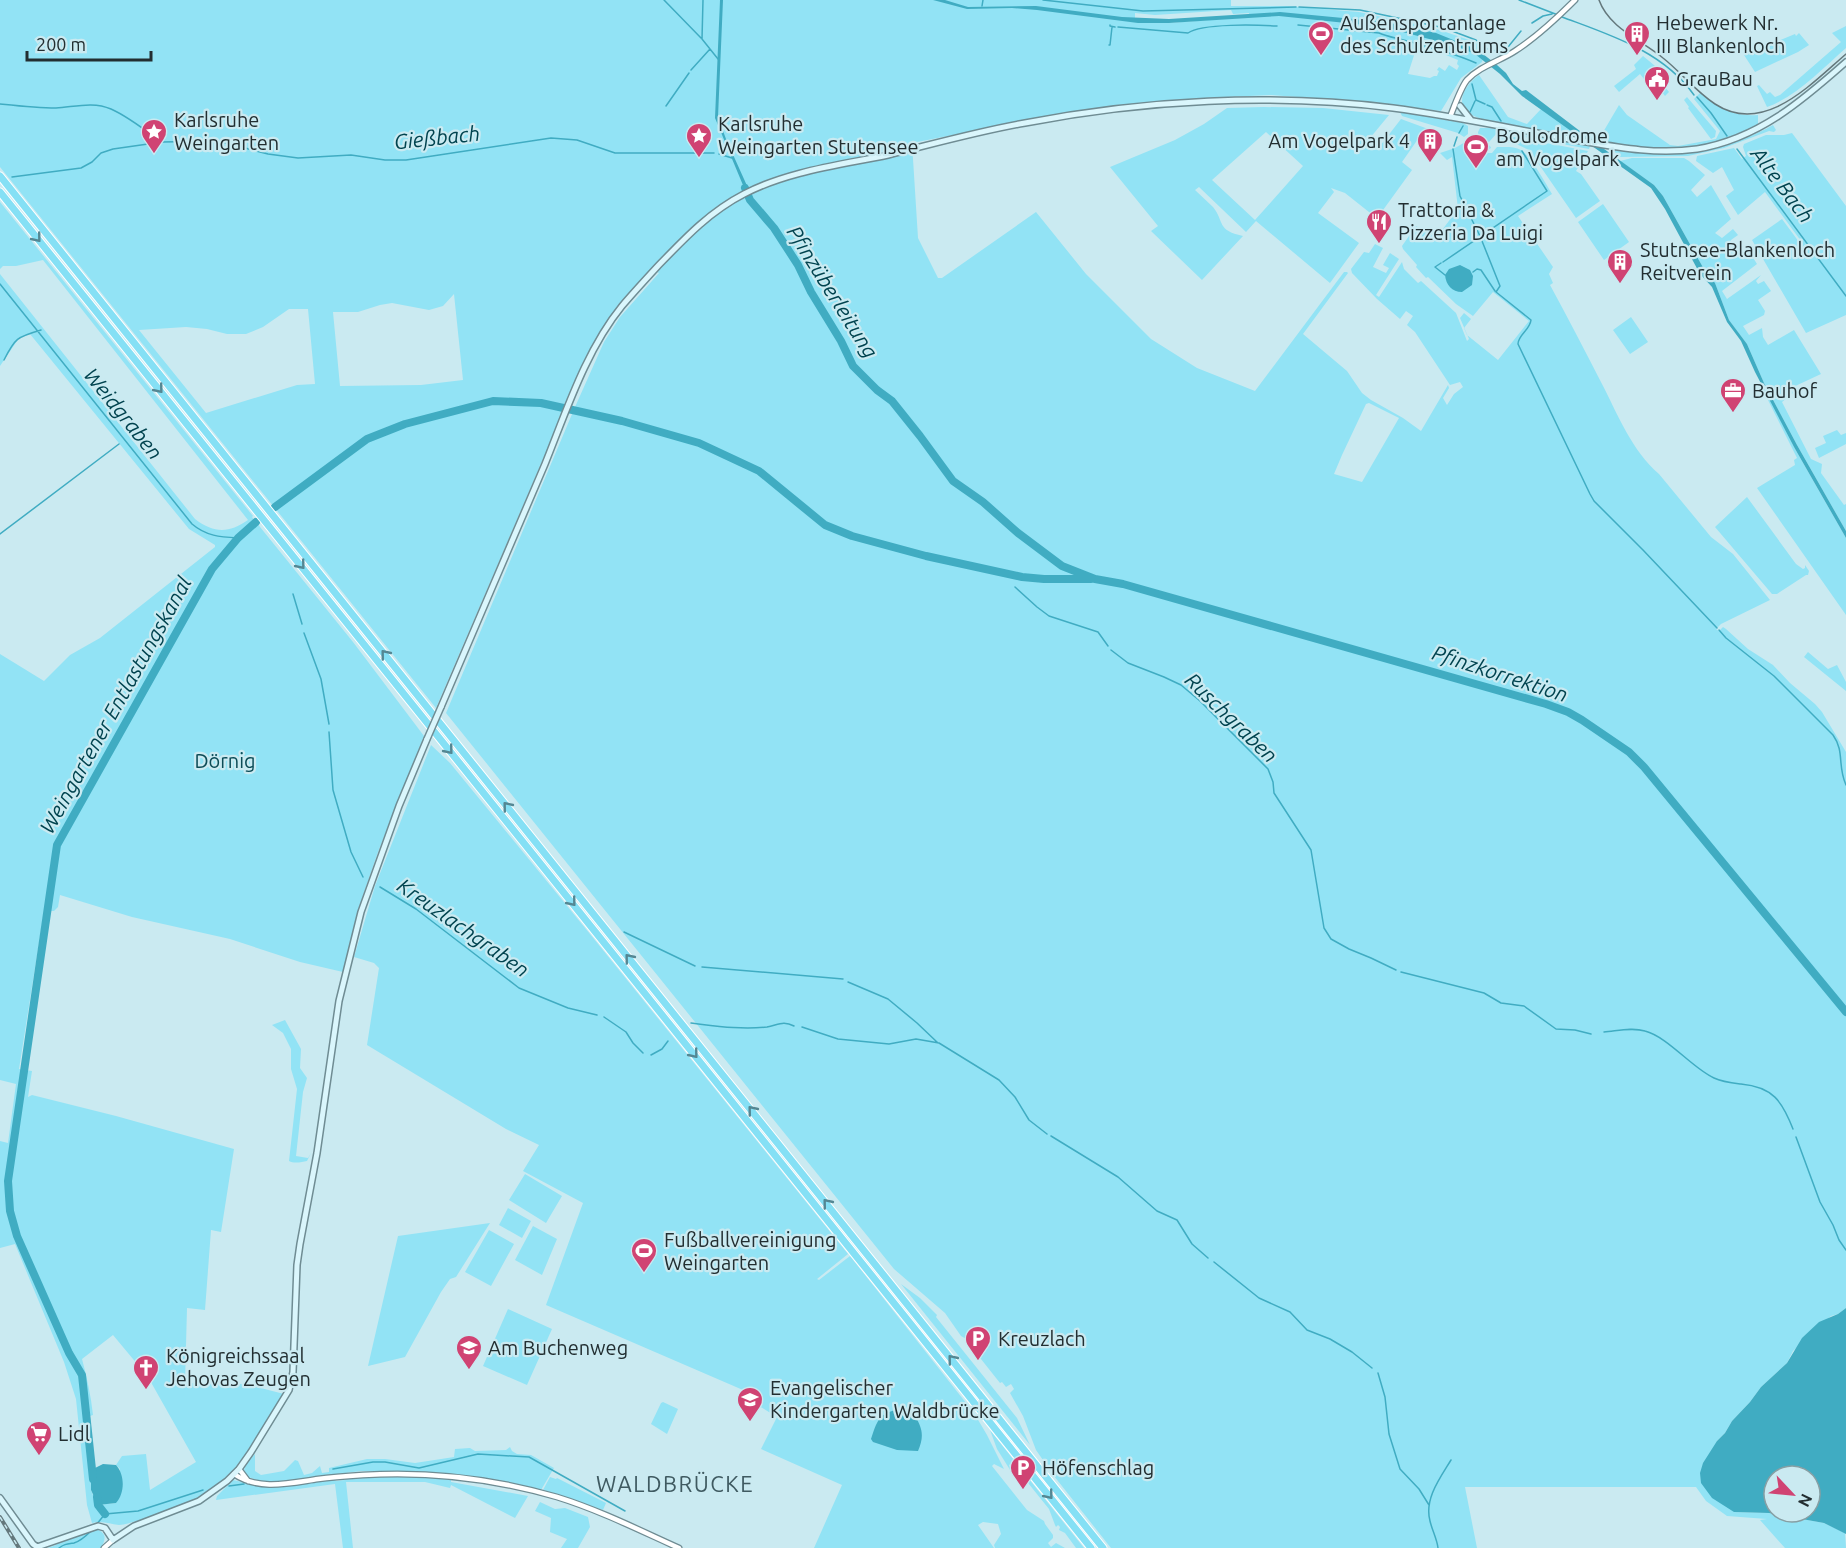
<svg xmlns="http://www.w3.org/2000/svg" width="1846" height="1548" font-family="Ubuntu,sans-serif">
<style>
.green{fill:#92e3f5;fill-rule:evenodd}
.water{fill:#40acc2;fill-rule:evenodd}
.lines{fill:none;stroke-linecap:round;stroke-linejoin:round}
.stream{stroke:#40acc2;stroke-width:1.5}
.river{stroke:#40acc2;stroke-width:8}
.tertiary-casing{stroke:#6f8c93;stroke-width:7}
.secondary-casing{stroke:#6f8c93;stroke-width:8}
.motorway-casing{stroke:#fff;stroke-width:9}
.tertiary{stroke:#fff;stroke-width:4.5}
.secondary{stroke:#daf6fc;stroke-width:5}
.motorway{stroke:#85e0f5;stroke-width:7}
.tram{stroke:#64787c;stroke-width:1.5}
.rail-casing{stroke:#64787c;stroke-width:4}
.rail{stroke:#caeaf1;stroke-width:1.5;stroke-dasharray:4.5;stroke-linecap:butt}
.secondary-bridge-casing{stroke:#6f8c93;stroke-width:8;stroke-linecap:butt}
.secondary-bridge{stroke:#daf6fc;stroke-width:5}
.oneway{stroke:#548793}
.labels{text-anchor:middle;stroke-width:4.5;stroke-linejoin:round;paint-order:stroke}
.poi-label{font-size:20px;fill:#222e31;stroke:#caeaf1;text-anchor:start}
.park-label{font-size:20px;fill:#0c4c57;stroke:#caeaf1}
.water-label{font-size:21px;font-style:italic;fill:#00434f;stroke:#caeaf1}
.quarter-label{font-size:22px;letter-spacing:1.5px;fill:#3f5a61;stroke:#caeaf1}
</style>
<rect width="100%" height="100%" fill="#caeaf1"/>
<path class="green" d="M0 0H1231V6H1287L1359 12 1434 28 1475 42 1485 52 1482 62 1461 78 1441 111 1375 103 1271 95 1205 98 1138 103 1055 115 912 143 918 238 938 278H942L1036 212 1086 274 1151 339 1197 368 1255 391 1332 288 1344 272H1347L1348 273 1303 334 1347 371 1362 393 1371 400 1403 418 1421 431 1448 385 1449 388 1443 398 1447 405 1454 394 1463 387 1460 382 1450 385 1415 332 1407 325 1413 316 1406 311 1400 319 1377 299 1352 273 1351 269 1364 252 1369 253 1375 244 1383 248 1373 267 1386 273 1389 268 1383 265 1390 253 1399 259 1376 295 1379 297 1402 262 1404 269 1418 283 1421 281 1456 313 1467 341 1469 339 1460 318 1464 313 1471 319 1464 328 1467 335 1498 360 1529 321 1493 292 1473 316 1456 304 1428 277 1426 278 1416 267 1417 265 1403 249 1402 246 1416 226 1436 238 1458 209 1452 157 1447 160 1440 153 1455 148 1472 138 1490 146 1491 148 1487 150V153H1492L1497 147C1505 147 1514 146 1521 150 1530 155 1546 184 1552 194L1518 216 1553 267 1549 274 1553 283 1550 285C1568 318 1585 351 1602 384 1618 415 1632 451 1659 474L1711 537 1733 554 1770 600 1721 624 1716 629 1719 631 1723 627 1726 629 1748 649 1773 665 1790 683 1815 704 1822 712 1846 752V1308L1838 1314 1831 1316 1793 1351 1787 1363 1761 1387 1750 1402 1732 1421 1725 1433 1717 1441 1734 1512 1769 1513 1824 1523 1845 1533 1846 1548H1785L1760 1520 1767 1519 1727 1516 1706 1501 1696 1487H1465L1477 1548H1111L1054 1476 1036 1450 1023 1416 1010 1393 1014 1389 1011 1384 1006 1387 1002 1382 1000 1383 977 1354 978 1353H976L967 1342 968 1340 961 1336 945 1313 894 1269 446 713 575 407 604 342 620 317 659 273 651 270 617 309 568 401 436 708 0 167ZM1231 10 1233 14 1249 13V17L1169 23 1135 22V13L1155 15ZM1417 46 1436 51 1458 60 1457 64 1459 66 1457 70 1449 65 1445 71 1439 67 1437 70 1439 71 1437 76H1434L1430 78 1408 74ZM454 294 463 380 421 385 340 386 333 312H358L380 305 392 303 429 310 443 306ZM289 309H308L315 384 297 385 206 413 139 330 186 327 207 329 227 334H246L263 327ZM1369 403 1399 418 1362 482 1334 474 1342 455 1366 404Z
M1846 26V48C1822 69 1797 96 1767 107L1757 86 1759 85 1767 94 1770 92 1775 97 1780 95 1841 42 1832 33Z
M1799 33 1809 45 1798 52 1755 72 1744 55 1795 34 1796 36Z
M1643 56 1660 70 1666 78 1661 82 1669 92 1665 96 1657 86 1652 89 1640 74 1619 92 1614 86 1636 69 1634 65Z
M1479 75 1508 117 1527 124 1541 109 1582 138H1573C1551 134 1530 129 1509 125 1496 122 1480 121 1469 113 1453 102 1468 82 1479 75Z
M1700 93C1718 108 1734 117 1758 115V124C1751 130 1741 133 1732 136 1682 155 1644 149 1593 141L1587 136 1599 139 1619 105 1627 115 1670 145 1678 146 1716 139 1720 131 1694 99Z
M1687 97 1716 131 1715 137 1711 139 1688 108 1689 107 1684 100Z
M1264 107 1323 108 1389 115 1370 138 1380 146 1401 119 1439 133 1429 147 1418 139 1402 162 1412 170 1378 217 1374 216 1345 193 1331 188 1334 192 1318 213 1359 243 1330 283 1256 221 1246 232 1199 187 1195 190C1201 196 1207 201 1213 207 1225 222 1216 230 1243 236L1202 280 1151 231 1158 226 1110 167 1175 140 1204 124 1227 108ZM1266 132 1303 166 1255 220 1212 180Z
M1400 112 1463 123 1468 126V134L1464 137 1458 133 1402 116Z
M1773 125 1776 130 1774 132 1769 131 1724 148 1688 156 1620 157 1613 150C1669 158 1723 153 1773 125Z
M1480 128H1489L1513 131 1590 146 1589 149 1502 133H1497L1489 142 1483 140 1478 136V132Z
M1792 133 1846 206V315L1806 333 1752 240 1782 219 1799 242 1801 241 1765 192 1738 215 1726 196 1734 190 1722 167 1713 173 1696 161 1697 156 1734 148 1742 159 1746 156 1743 147 1744 144 1766 135H1784Z
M1499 135H1504L1588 151 1576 171 1581 174 1600 201 1576 218 1529 150 1514 143 1497 141Z
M1632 158H1684L1689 161 1705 175 1691 190 1697 197 1711 185 1731 219 1715 233 1722 238 1733 229 1738 235 1731 240 1730 247 1735 257 1747 248 1757 264 1722 291 1727 299 1761 275 1756 281 1758 284 1764 281 1771 291 1758 300 1765 311 1764 315 1743 326 1749 335 1762 328 1763 337 1768 345 1794 330 1821 374 1791 388 1793 393 1782 402 1811 459 1822 464 1821 473 1844 505 1846 504V531L1797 445 1764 383 1747 344 1729 320 1715 283 1705 271 1663 196 1654 185 1620 161Z
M0 202 253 516 252 517 353 642 424 736 378 852 358 910 343 972 300 962 230 939 132 917 60 895 58 907 54 911H44L19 1069 32 1071 28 1097 32 1095 116 1116 234 1149 221 1232 211 1230 205 1310 187 1308 185 1383 245 1384 284 1394C262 1429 240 1475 201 1497 182 1507 158 1515 137 1521 131 1522 125 1525 119 1525 109 1524 103 1520 92 1523L87 1505 76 1399 64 1362 15 1244 0 1248V1141L8 1143 16 1084 0 1080V654L44 681 70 655 100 638 215 547V545L189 529 30 334 19 338 0 366V274L195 519C215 534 229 533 248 520L43 260 16 266H3L0 269ZM113 1335 148 1377 196 1462 150 1490 146 1454 122 1456 116 1465 120 1469 116 1503 97 1505 91 1490V1470L95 1467 90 1416 93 1415C91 1396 87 1378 82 1359Z
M1603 204 1629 242 1604 260 1578 222Z
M1631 317 1648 342 1630 354 1613 330Z
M1764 387 1794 447 1846 538V615L1757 488 1795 465 1794 460 1797 458 1762 388Z
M1837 430 1841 435 1846 433V444L1819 458 1815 448 1826 443 1823 436Z
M1747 497 1796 564 1803 569 1805 568V565L1809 571 1808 575H1806L1777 594H1772L1715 527Z
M1808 652 1828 669 1837 665 1846 682V691L1804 657Z
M431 745 450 763 590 934 848 1254 817 1279 819 1280 850 1256 974 1413 987 1435 1004 1469 994 1464 992 1466 1027 1510 1044 1521 1045 1524 1053 1535V1538L1048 1543 1051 1547 1056 1543 1065 1548H995L994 1545 1001 1534 998 1524 983 1522 978 1525 994 1548H814L842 1485 761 1449 777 1417 746 1398 743 1390 546 1305 583 1203 523 1171 539 1145 506 1129 367 1045 379 968 374 963 354 957 375 886Z
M285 1020 301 1049 300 1068 307 1078 303 1092 296 1156 308 1158 311 1153 307 1161C302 1162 294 1164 289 1161L297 1089 291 1069V1049L283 1033 272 1025Z
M525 1174 562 1196 546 1223 509 1200Z
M508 1208 531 1221 522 1238 499 1225Z
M490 1223 456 1277 450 1279 441 1292 405 1357 368 1366 398 1236Z
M533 1226 557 1239 542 1275 515 1260Z
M489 1230 514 1244 491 1286 465 1272Z
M901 1284 920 1298 937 1315 936 1317 1017 1418 1030 1445Z
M508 1309 552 1329 527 1385 483 1366Z
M663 1402 678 1409 667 1434 651 1424 661 1403Z
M990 1430 1084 1548H1076L1065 1533 1059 1530 1060 1527 1058 1525 1056 1527 1055 1525 1049 1509 1012 1463 1009 1465 1012 1473 997 1449Z
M510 1447 512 1451 517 1454 531 1455 554 1468 541 1490 478 1477 429 1473 361 1471 267 1483 248 1477 244 1470 246 1464 255 1454V1471L261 1475 284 1471 295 1460 298 1461 304 1475 312 1473 320 1466 322 1473 329 1472V1468L367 1459H385L415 1463 454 1457 455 1449 470 1448 475 1451 506 1450Z
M410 1476 451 1479V1482L528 1496 515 1518 451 1485 450 1488 425 1482H346L353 1548H343L335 1484 216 1500 217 1496 233 1480 265 1487 334 1479 336 1481 345 1480 347 1477Z
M550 1477 556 1479 557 1478 606 1503 603 1510 543 1490Z
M540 1502 555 1509 565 1508 588 1517 590 1527 578 1548H561L567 1539 550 1532 551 1518 535 1511Z
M96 1529C107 1533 106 1539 101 1548H48L56 1545 60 1541Z"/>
<path class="water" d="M720 0H723L718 117 726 139 748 188 745 190 715 118Z
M933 0H945L968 7 1036 6 1122 17 1169 19 1280 12 1385 22 1436 33 1478 50 1497 65 1506 73 1513 84 1522 91 1526 90 1593 141 1654 185 1663 196 1705 271 1715 283 1729 320 1747 344 1764 383 1797 445 1846 531V538L1794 447 1755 372 1741 341 1727 322 1712 287 1700 274 1665 209 1651 188 1522 96 1500 74 1475 54 1456 46 1433 40 1384 27 1279 16 1169 23H1138L1037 10 1012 8 967 9Z
M1460 265 1470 270 1473 276 1472 285 1462 292C1452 292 1446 285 1445 275L1449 269Z
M1846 1308V1534L1824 1523 1769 1513 1734 1512 1712 1498 1701 1483 1700 1473 1703 1463 1717 1441 1725 1433 1732 1421 1750 1402 1761 1387 1787 1363 1802 1338 1819 1322 1838 1314ZM1774 1476H1810V1512H1774Z
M896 1410 915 1416C923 1429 924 1437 918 1451L897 1450 873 1442 871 1439C877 1422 878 1414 896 1410Z
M103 1464 116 1465C125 1475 125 1493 116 1503L98 1505 91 1490V1470Z"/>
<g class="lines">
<path class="stream" d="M664 0 701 38
M703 0 702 39 718 59
M1043 0 1143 11 1296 7
M1519 0 1558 15
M982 6 983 0
M1299 7 1360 10 1440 27
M1562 17C1610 35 1663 51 1694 95
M1532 23 1543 16 1552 14
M1110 25V26L1115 27
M1298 25 1379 33C1388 37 1397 38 1407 41 1431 47 1453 53 1476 63
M1118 27 1188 33C1202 23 1258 25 1277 26
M1444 28 1476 40 1489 50 1498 51 1508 47 1521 31
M1109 45H1110L1112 27
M691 70 710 49
M1472 84 1476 100 1485 104
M1697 97 1711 113 1727 136
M0 104C19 106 37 108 56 108 74 107 93 101 111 109 129 117 145 130 161 142
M1487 105 1492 107 1501 121
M666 106 689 73
M1470 112 1475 101
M1459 133 1463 126
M1513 138 1515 143
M1454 146 1457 137
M1453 149 1460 196 1480 236 1500 286 1496 292 1531 320C1530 330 1518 335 1518 344L1590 494 1594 501 1643 550 1717 628
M1737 149 1846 296
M719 154 732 158
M12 177 81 168 92 162 101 153 113 149 162 142 218 141 268 154 298 158 351 155 385 160H406L551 138 577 140 615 153H714
M1443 262 1547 191 1522 151
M1441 263 1435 267 1445 275
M1473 272 1477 269 1481 270 1495 291
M0 284 192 524C206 536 220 537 238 538
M4 360C15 338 17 337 41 330
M0 534 119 444
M1015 587 1037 607 1049 616 1098 632 1108 646
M293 594 302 624
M1719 630 1726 638 1774 676 1833 735C1845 752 1837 765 1846 785
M304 633 321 679 329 724
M1111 650 1128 663 1164 677 1181 685 1200 701 1268 769 1273 782 1274 793 1311 850 1324 928 1331 939 1349 949 1371 958 1396 970
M329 732 333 790 351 852 363 877
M380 887 416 909 519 988 568 1008 597 1015
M624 932 695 966
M702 967 843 979
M1401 972 1484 993 1501 1003 1524 1006 1556 1029 1575 1030 1591 1034
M848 982 888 999 917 1023 938 1043
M604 1017 626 1032 633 1043 643 1053
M691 1023C716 1026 741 1030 767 1027 778 1025 783 1020 794 1026
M802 1027 838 1039 889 1044 916 1039 939 1043 999 1080 1015 1097 1029 1120 1047 1134
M1604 1032C1617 1031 1632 1027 1645 1031 1668 1037 1692 1068 1714 1078 1722 1082 1732 1083 1741 1084 1773 1087 1782 1101 1793 1129
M651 1055 662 1049 668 1041
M1051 1136 1118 1177 1157 1211 1177 1220 1192 1244 1208 1258
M1796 1137 1820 1202 1833 1225 1839 1240 1846 1250
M1214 1262 1259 1298 1290 1312 1307 1330 1330 1339 1352 1352 1372 1368
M1378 1373 1385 1397 1389 1434 1400 1469 1419 1489 1429 1505
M333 1469 373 1462H385L419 1468 478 1454 529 1457 625 1511
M229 1486 244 1484
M96 1525 105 1514 138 1511 203 1490
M59 1548C64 1544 67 1544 74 1543 81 1541 86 1536 91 1531
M1438 1548C1437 1539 1432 1530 1430 1521 1424 1499 1440 1478 1451 1460"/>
<path class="river" d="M745 188 750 200 774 228 798 265 811 292 841 341 853 366 877 390 892 401 920 436 953 481 983 502 1018 533 1062 566 1095 579 1123 584 1546 704 1568 712 1582 720 1629 752 1644 767 1846 1012
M275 507 367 439 405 424 493 401 541 403 622 421 699 443 759 471 825 525 852 536 926 556 1022 577 1044 579H1091
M93 1479 82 1375 69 1353 17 1236 10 1211 8 1181 57 845 212 569 238 538 256 522
M97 1497 98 1505 105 1514"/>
<defs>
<path id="tertiary" d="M1450 117C1454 107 1461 87 1467 80 1480 66 1500 61 1515 51 1537 37 1556 19 1575 0
M239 1469 248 1481
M234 1474C259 1491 290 1483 318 1479 333 1477 348 1476 363 1475 428 1471 495 1479 557 1497 599 1510 639 1530 679 1548
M104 1548 113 1540"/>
<path id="secondary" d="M1460 106 1471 120
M441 707C476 626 510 545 545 464 566 412 586 350 622 306 633 293 645 280 657 267 684 239 709 212 744 194 788 171 840 165 888 155 933 144 979 131 1025 123 1144 100 1272 93 1393 108 1454 116 1514 129 1575 140 1616 147 1655 155 1697 149 1758 139 1802 101 1846 62
M0 1498 33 1544 37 1547 98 1526 105 1528 113 1540 134 1526 199 1501 227 1481 239 1469 251 1452 289 1390 293 1372 297 1265 300 1244 317 1153 339 1001 361 912 399 806 427 739"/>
<path id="motorway" d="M0 176 1103 1548
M0 192 1091 1548"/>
</defs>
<use href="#tertiary" class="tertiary-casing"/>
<use href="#secondary" class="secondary-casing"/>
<use href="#motorway" class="motorway-casing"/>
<use href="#tertiary" class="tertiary"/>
<use href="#secondary" class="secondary"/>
<use href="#motorway" class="motorway"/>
<path class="tram" d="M1599 0C1609 28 1641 40 1663 58 1681 72 1695 91 1715 104 1764 136 1811 84 1846 54"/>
<defs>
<path id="rail" d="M0 1517 19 1548"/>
</defs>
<use href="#rail" class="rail-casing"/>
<use href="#rail" class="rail"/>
<defs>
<path id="secondary-bridge" d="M427 739 441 707"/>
</defs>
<use href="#secondary-bridge" class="secondary-bridge-casing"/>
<use href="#secondary-bridge" class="secondary-bridge"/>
</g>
<defs><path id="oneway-chevron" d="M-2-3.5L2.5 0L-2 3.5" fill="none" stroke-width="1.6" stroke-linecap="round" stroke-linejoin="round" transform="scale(1.5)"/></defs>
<g class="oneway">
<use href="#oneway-chevron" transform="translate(37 238) rotate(51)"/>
<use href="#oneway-chevron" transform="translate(159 389) rotate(51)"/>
<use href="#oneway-chevron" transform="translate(301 565) rotate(51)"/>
<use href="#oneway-chevron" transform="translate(385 654) rotate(-129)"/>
<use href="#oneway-chevron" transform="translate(449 750) rotate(51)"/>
<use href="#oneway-chevron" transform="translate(507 806) rotate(-129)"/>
<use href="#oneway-chevron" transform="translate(572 902) rotate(51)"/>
<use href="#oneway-chevron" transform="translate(629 958) rotate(-129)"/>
<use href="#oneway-chevron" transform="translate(694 1054) rotate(51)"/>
<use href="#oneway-chevron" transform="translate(752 1110) rotate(-129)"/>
<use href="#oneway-chevron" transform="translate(827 1203) rotate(-129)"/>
<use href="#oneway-chevron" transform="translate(952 1359) rotate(-129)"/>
<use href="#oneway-chevron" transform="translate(1049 1495) rotate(51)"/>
</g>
<defs>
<symbol id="stadium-pin" viewBox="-11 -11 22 30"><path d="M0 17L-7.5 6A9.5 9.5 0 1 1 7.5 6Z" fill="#d04373" stroke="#caeaf1"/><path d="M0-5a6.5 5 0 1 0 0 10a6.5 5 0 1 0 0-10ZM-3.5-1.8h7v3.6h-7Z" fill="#fff"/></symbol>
<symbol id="building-pin" viewBox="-11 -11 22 30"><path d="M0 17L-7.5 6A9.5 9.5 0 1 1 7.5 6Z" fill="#d04373" stroke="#caeaf1"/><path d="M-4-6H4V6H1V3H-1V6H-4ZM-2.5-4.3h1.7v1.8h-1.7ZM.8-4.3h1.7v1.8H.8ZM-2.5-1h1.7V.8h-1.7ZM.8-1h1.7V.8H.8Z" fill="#fff"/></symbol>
<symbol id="civic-pin" viewBox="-11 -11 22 30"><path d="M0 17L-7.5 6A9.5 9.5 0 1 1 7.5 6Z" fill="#d04373" stroke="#caeaf1"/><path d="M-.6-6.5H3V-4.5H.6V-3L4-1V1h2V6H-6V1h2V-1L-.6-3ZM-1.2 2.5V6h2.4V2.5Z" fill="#fff"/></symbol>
<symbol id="sight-pin" viewBox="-11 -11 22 30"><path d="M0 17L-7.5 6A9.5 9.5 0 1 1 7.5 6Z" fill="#d04373" stroke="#caeaf1"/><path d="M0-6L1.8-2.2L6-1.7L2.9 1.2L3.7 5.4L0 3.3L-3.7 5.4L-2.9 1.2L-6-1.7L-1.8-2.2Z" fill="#fff"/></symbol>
<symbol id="restaurant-pin" viewBox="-11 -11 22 30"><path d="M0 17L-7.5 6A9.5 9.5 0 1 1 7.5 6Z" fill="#d04373" stroke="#caeaf1"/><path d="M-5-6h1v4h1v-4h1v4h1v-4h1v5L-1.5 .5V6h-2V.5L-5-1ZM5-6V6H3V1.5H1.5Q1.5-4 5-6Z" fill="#fff"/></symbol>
<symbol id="office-pin" viewBox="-11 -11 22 30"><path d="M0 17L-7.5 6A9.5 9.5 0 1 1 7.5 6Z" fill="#d04373" stroke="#caeaf1"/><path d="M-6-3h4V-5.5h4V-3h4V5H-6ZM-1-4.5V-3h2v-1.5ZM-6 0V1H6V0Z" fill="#fff"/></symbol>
<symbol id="parking-pin" viewBox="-11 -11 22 30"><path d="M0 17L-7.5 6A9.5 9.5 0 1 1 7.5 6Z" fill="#d04373" stroke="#caeaf1"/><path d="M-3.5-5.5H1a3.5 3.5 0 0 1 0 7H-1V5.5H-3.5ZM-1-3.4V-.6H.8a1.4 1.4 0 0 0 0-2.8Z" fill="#fff"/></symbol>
<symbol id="school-pin" viewBox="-11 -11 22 30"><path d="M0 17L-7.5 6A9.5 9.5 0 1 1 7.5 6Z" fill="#d04373" stroke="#caeaf1"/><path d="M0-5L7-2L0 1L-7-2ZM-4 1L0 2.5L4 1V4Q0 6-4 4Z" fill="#fff"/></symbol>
<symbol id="church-pin" viewBox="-11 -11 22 30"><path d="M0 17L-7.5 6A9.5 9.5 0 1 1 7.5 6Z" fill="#d04373" stroke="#caeaf1"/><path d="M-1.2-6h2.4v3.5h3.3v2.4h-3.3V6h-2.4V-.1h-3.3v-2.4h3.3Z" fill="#fff"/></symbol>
<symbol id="supermarket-pin" viewBox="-11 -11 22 30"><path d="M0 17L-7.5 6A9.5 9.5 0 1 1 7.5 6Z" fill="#d04373" stroke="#caeaf1"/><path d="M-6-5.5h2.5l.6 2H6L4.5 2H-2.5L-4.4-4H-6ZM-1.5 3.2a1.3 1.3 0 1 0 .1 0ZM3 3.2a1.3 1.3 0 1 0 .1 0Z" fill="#fff"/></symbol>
</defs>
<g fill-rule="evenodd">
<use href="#stadium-pin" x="1306" y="19" width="30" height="40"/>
<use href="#building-pin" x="1622" y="19" width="30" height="40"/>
<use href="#civic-pin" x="1642" y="64" width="30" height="40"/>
<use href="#sight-pin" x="139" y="117" width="30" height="40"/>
<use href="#sight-pin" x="684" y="121" width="30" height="40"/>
<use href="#building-pin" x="1415" y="126" width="30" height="40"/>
<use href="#stadium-pin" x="1461" y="132" width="30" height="40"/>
<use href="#restaurant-pin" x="1364" y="207" width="30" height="40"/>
<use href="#building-pin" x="1605" y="247" width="30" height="40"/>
<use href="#office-pin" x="1718" y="376" width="30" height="40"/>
<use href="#stadium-pin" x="629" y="1236" width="30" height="40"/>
<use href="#parking-pin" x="963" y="1324" width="30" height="40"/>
<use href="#school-pin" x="454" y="1333" width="30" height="40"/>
<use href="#church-pin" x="131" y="1353" width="30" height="40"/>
<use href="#school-pin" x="735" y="1385" width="30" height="40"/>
<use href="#supermarket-pin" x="24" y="1419" width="30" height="40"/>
<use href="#parking-pin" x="1008" y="1453" width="30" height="40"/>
</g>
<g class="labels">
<g class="poi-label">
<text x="1340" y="30">Außensportanlage<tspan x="1340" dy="23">des Schulzentrums</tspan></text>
<text x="1656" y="30">Hebewerk Nr.<tspan x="1656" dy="23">III Blankenloch</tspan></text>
<text x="1676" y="86">GrauBau</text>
<text x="174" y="127">Karlsruhe<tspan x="174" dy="23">Weingarten</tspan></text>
<text x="718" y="131">Karlsruhe<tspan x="718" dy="23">Weingarten Stutensee</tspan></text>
<text x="1496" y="143">Boulodrome<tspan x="1496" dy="23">am Vogelpark</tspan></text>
<text x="1410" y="148" text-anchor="end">Am Vogelpark 4</text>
<text x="1398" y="217">Trattoria &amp;<tspan x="1398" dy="23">Pizzeria Da Luigi</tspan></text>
<text x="1640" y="257">Stutnsee-Blankenloch<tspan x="1640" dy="23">Reitverein</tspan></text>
<text x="1752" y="398">Bauhof</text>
<text x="664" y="1247">Fußballvereinigung<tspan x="664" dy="23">Weingarten</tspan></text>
<text x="998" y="1346">Kreuzlach</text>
<text x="488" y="1355">Am Buchenweg</text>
<text x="166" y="1363">Königreichssaal<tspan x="166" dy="23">Jehovas Zeugen</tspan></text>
<text x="770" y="1395">Evangelischer<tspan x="770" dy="23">Kindergarten Waldbrücke</tspan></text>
<text x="58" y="1441">Lidl</text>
<text x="1042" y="1475">Höfenschlag</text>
</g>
<g class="park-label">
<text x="225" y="768">Dörnig</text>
</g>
<g class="water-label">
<text transform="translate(437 138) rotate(-6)" y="7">Gießbach</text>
<text transform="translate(1782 185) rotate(53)" y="7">Alte Bach</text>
<text transform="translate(832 292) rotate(58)" y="7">Pfinzüberleitung</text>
<text transform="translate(123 414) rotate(51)" y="7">Weidgraben</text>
<text transform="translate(1500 674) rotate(18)" y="7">Pfinzkorrektion</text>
<text transform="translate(116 705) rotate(-61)" y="7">Weingartener Entlastungskanal</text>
<text transform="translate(1231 718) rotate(44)" y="7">Ruschgraben</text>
<text transform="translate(463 928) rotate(35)" y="7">Kreuzlachgraben</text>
</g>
<g class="quarter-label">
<text x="675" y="1492">WALDBRÜCKE</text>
</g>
</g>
<g transform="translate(1792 1494) rotate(116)"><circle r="28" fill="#caeaf1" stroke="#879fa4" stroke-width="1.5"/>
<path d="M0-4.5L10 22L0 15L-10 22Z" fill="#d04373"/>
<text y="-9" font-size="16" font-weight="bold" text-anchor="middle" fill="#222e31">N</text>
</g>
<path d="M27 51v9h124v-9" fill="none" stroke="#222e31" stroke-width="3"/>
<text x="36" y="51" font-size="18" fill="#222e31" stroke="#caeaf1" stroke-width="4.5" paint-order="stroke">200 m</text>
</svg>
